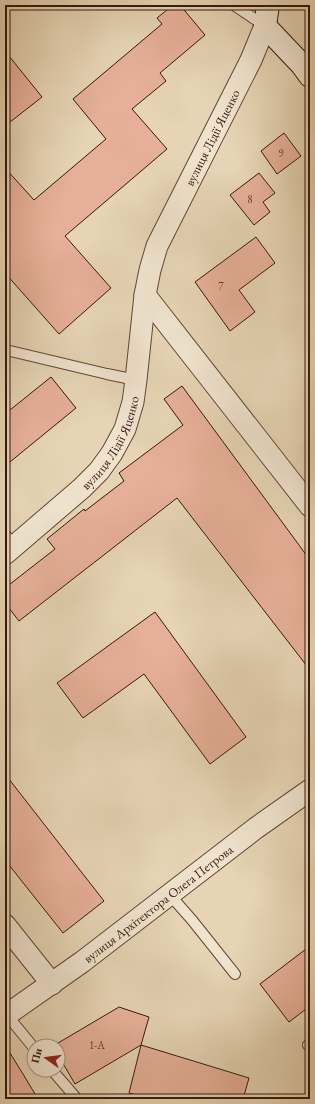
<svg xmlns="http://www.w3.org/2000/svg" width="315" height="1104" font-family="'EB Garamond',serif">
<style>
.building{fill:#e6b098;stroke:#36170c}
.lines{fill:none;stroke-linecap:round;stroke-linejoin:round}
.lane-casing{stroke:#624636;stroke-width:12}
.street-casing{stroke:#624636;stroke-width:23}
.secondary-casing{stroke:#36170c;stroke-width:24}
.lane{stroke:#efe3ce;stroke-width:10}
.street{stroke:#efe3ce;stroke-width:21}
.secondary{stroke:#efe3ce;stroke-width:22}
.labels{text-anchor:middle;stroke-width:4;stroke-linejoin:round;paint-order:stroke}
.number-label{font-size:11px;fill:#623d2f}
.street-label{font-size:13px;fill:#36170c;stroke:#efe3ce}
</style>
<rect width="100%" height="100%" fill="#e6d4b4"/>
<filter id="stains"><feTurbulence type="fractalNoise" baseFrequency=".005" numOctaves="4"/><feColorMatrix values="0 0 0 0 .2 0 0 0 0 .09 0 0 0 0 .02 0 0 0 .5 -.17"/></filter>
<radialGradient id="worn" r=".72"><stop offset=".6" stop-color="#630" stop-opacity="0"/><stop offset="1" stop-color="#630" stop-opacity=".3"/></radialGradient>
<path class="building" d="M173 5H180L205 35 160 73 166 81 132 109 167 149 65 236 111 288 59 334 5 273V168L34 200 106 139 73 99 162 24 157 18Z
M5 51 42 97 5 126Z
M284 133 301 156 277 174 261 151Z
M259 173 275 193 263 202 270 212 254 225 230 195Z
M256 237 275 263 239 290 255 312 230 331 195 282Z
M51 377 76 408 5 466V414Z
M182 386 310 560V670L177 498 19 621 5 603V588L55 549 47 539 84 509 85 511 124 481 119 473 183 425 164 399Z
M155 612 246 737 210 764 144 674 83 718 57 683Z
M5 774 104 901 63 933 5 860Z
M310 946V1006L289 1022 260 984Z
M119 1007 149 1017 141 1045 75 1084 58 1055V1046H53Z
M5 1045 23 1074 38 1099H5Z
M141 1045 249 1078 243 1099H151L129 1093Z"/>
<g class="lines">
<defs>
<path id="lane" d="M234 5 265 26
M5 348 6 350 107 374 136 380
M5 534 14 547
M170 895 192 920 235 974
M7 1015 34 1048
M308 1045 310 1046
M52 1070 77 1099"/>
<g id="street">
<path d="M145 295 310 506"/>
<path id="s1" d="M5 554 82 488 99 471 112 453 125 429 133 402 136 380 145 295 150 270 157 246 251 60 265 26"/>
<path d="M5 925 52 984"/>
<path id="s2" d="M5 1016 82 962 256 828 310 790"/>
</g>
<path id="secondary" d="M268 5 265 26 302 65 310 76"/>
</defs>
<use href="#lane" class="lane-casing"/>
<use href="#street" class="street-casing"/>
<use href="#secondary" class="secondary-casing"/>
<use href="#lane" class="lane"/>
<use href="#street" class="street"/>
<use href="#secondary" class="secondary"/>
</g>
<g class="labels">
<g class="number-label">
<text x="281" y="157">9</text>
<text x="250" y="203">8</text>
<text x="221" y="290">7</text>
<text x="97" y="1049">1-А</text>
</g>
<g class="street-label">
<text dy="5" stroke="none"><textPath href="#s1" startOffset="483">вулиця Лідії Яценко</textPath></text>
<text dy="5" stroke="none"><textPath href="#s1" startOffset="156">вулиця Лідії Яценко</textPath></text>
<text dy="5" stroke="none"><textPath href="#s2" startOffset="190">вулиця Архітектора Олега Петрова</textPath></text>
</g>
</g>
<rect width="315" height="1104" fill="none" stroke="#e6d4b4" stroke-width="20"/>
<rect x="6" y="6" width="303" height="1092" fill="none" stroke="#36170c" stroke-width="2"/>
<rect x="10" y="10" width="295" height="1084" fill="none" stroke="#36170c"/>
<g transform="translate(46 1058) rotate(284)"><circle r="19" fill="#efe3ce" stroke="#a59180"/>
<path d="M0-3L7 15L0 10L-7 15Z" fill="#8f2418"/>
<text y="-6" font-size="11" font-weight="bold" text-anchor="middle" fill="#36170c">Пн</text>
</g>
<rect width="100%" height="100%" filter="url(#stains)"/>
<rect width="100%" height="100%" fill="url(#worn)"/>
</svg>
